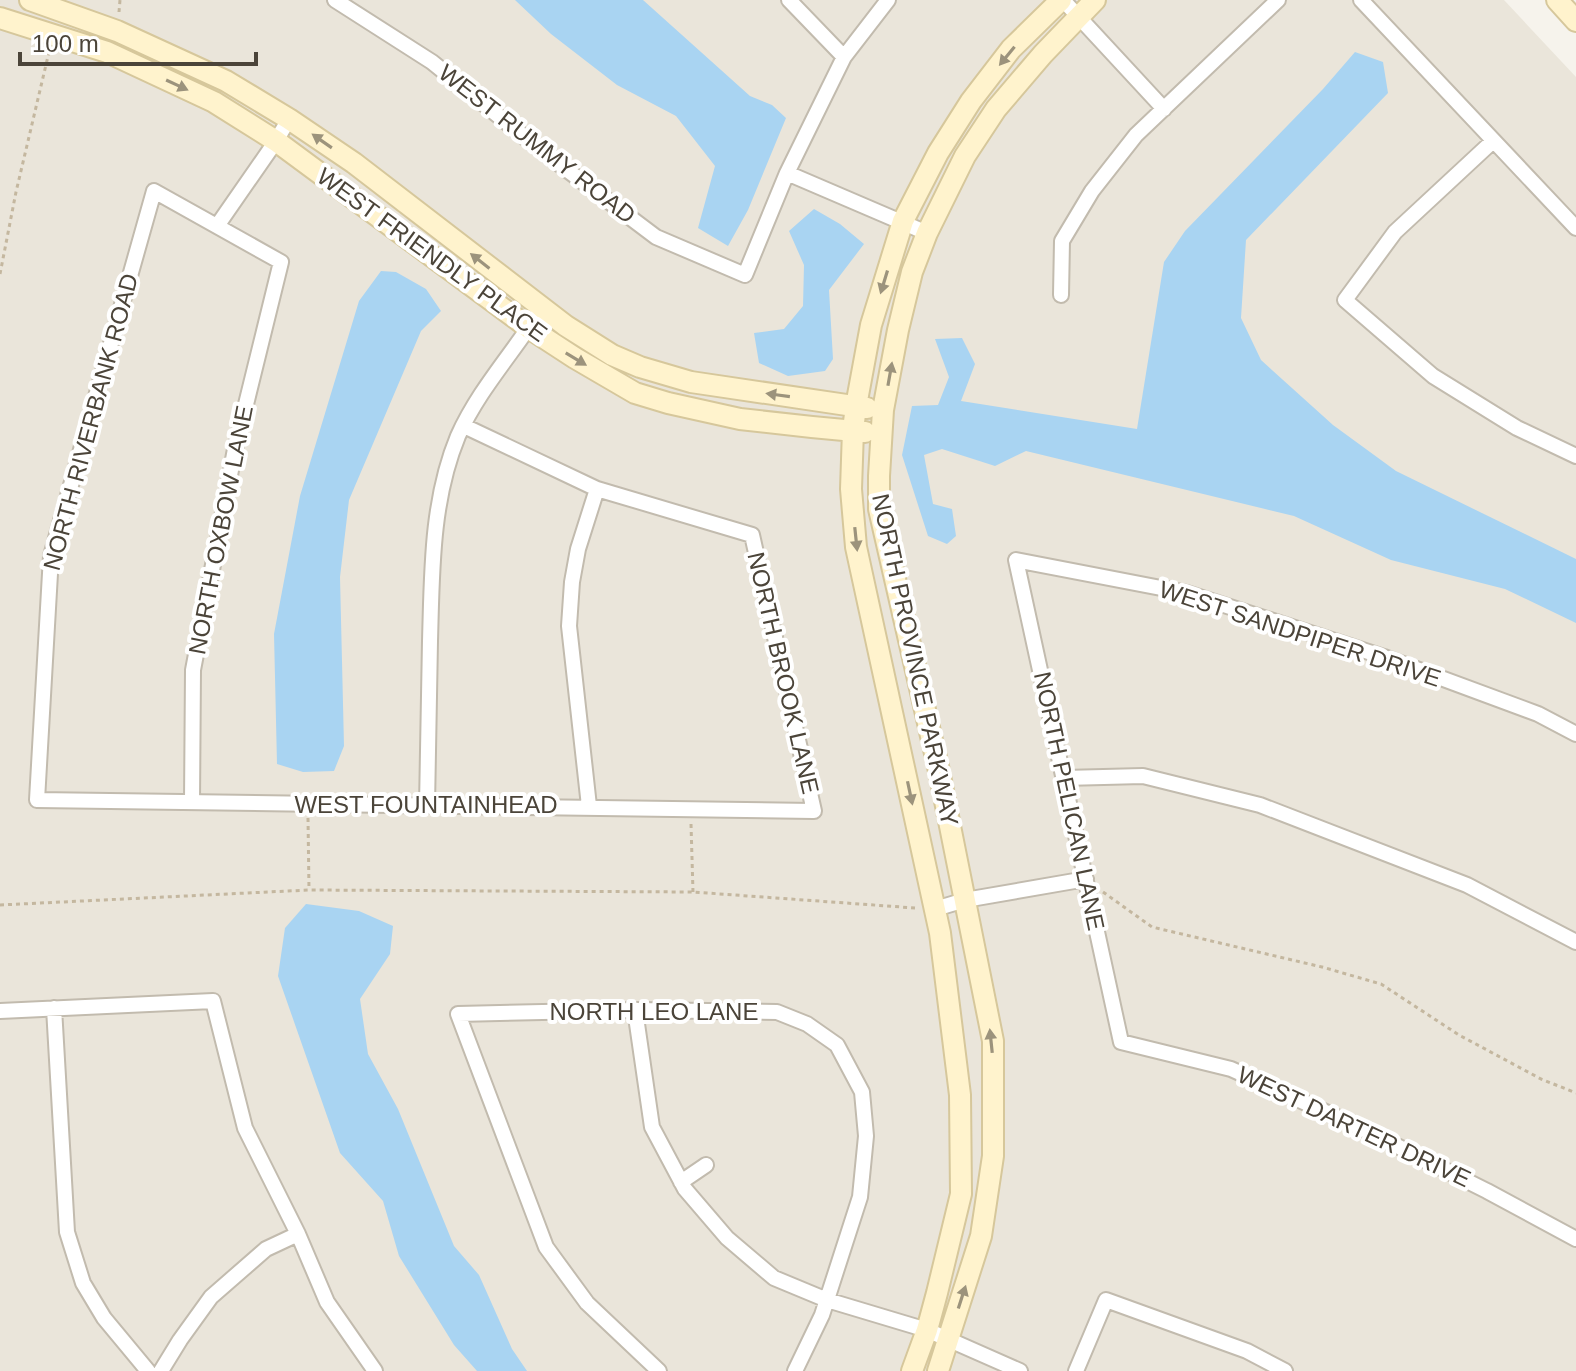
<svg xmlns="http://www.w3.org/2000/svg" width="1576" height="1371" font-family="Helvetica,sans-serif">
<style>
.residential{fill:#eae5da}
.water{fill:#a9d4f2}
.lines{fill:none;stroke-linecap:round;stroke-linejoin:round}
.street-casing{stroke:#c2bbae;stroke-width:18}
.secondary-casing{stroke:#d6c79b;stroke-width:24}
.path{stroke:#c4b79f;stroke-width:3;stroke-dasharray:4 4;stroke-linecap:butt}
.street{stroke:#fff;stroke-width:14}
.secondary{stroke:#fff3cd;stroke-width:20}
.oneway{fill:#9c937c}
.labels{text-anchor:middle;stroke-width:8;stroke-linejoin:round;paint-order:stroke}
.street-label{font-size:24px;fill:#4b4439;stroke:#fff}
</style>
<rect width="100%" height="100%" fill="#f6f3ec"/>
<path class="residential" d="M0 0H1504L1576 77V1371H0Z"/>
<path class="water" d="M515 0H643L750 96 772 105 786 118 748 210 728 246 698 228 715 166 676 116 617 85 551 34Z
M1355 52 1383 62 1388 93 1246 240 1241 318 1261 360 1333 425 1396 471 1576 559V623L1505 589 1391 560 1294 516 1026 451 995 466 942 449 924 455 933 504 952 509 956 536 947 544 928 536 902 455 912 406 938 405 949 377 935 339 962 338 975 364 961 401 1137 429 1164 262 1185 231 1323 89Z
M814 209 840 224 864 244 829 290 833 359 825 371 788 376 759 363 754 333 784 329 803 306 804 265 789 231Z
M381 271 396 272 426 289 441 311 421 331 349 500 340 577 344 746 334 771 303 772 277 764 274 634 300 496 359 301Z
M306 904 359 911 393 926 390 954 360 999 368 1054 398 1109 454 1246 479 1275 512 1349 527 1371H477L454 1345 399 1256 383 1201 340 1153 278 976 285 928Z"/>
<g class="lines">
<defs>
<path id="street" d="M335 0 432 62 538 148 656 237 745 275 787 173 844 57 888 0
M789 0 844 57
M1063 0 1164 109
M1361 0 1576 228
M1493 141 1395 232 1345 300 1433 376 1517 428 1576 456
M787 173 927 233
M217 226 276 141 289 119
M1061 295 1062 241 1092 191 1136 135 1278 0
M1576 734 1538 714 1384 657 1187 593 1016 560 1121 1042 1231 1069 1363 1129 1487 1191 1576 1239
M1064 778 1143 776 1260 805 1467 885 1576 942
M192 802 193 670 235 449 281 262 154 191 51 556 37 800 814 811 752 535 597 489 464 426
M427 806C428 751 429 696 430 641 432 573 431 501 458 436 479 389 514 352 541 309
M589 806 569 626 572 582 578 549 597 489
M935 909 965 900 1086 879
M54 1008 67 1232 83 1283 104 1318 148 1371
M635 1010 652 1127 685 1189 727 1238 774 1278 827 1300 927 1330 1020 1371
M0 1011 213 1001 245 1128 298 1234 327 1302 375 1371
M681 1182 706 1165
M161 1371 180 1340 211 1297 266 1249 298 1234
M659 1371 587 1303 546 1247 458 1014 635 1010 777 1012 807 1024 837 1045 862 1092 866 1136 860 1197 822 1315 795 1371
M1076 1371 1106 1300 1247 1351 1285 1371"/>
<path id="secondary" d="M30 0 117 31 226 81 289 119 354 163 566 326 612 355 640 367 691 382 867 408
M1557 0 1576 21
M0 18 107 52 214 102 276 141 529 328 575 358 635 393 668 403 740 419 812 427 865 432
M912 1371 927 1330 937 1293 961 1194 960 1095 940 933 856 547 851 489 853 430 856 406 871 325 903 221 938 153 971 101 1011 49 1061 0
M938 1371 981 1236 993 1156V1041L939 771 879 509V476L883 410 898 330 912 272 927 233 965 156 996 109 1043 54 1095 0"/>
</defs>
<use href="#street" class="street-casing"/>
<use href="#secondary" class="secondary-casing"/>
<path class="path" d="M119 12 120 0
M0 274 16 192 49 52
M308 818 309 890
M691 824 693 892
M1103 892 1152 927 1322 967 1381 984 1459 1035 1541 1079 1576 1093
M0 905 309 890 693 892 915 908"/>
<use href="#street" class="street"/>
<use href="#secondary" class="secondary"/>
</g>
<defs><path id="oneway-solid" d="M-6-.8H1V-3.2L6.5 0L1 3.2V.8H-6Z" transform="scale(2)"/></defs>
<g class="oneway">
<use href="#oneway-solid" transform="translate(1007 56) rotate(129)"/>
<use href="#oneway-solid" transform="translate(177 85) rotate(25)"/>
<use href="#oneway-solid" transform="translate(322 141) rotate(-145)"/>
<use href="#oneway-solid" transform="translate(480 261) rotate(-142)"/>
<use href="#oneway-solid" transform="translate(884 282) rotate(107)"/>
<use href="#oneway-solid" transform="translate(576 359) rotate(31)"/>
<use href="#oneway-solid" transform="translate(890 374) rotate(-80)"/>
<use href="#oneway-solid" transform="translate(778 395) rotate(-172)"/>
<use href="#oneway-solid" transform="translate(856 539) rotate(84)"/>
<use href="#oneway-solid" transform="translate(910 793) rotate(78)"/>
<use href="#oneway-solid" transform="translate(991 1041) rotate(-96)"/>
<use href="#oneway-solid" transform="translate(962 1297) rotate(-72)"/>
</g>
<g class="labels">
<g class="street-label">
<text transform="translate(537 144) rotate(38)" y="8">WEST RUMMY ROAD</text>
<text transform="translate(432 255) rotate(36)" y="8">WEST FRIENDLY PLACE</text>
<text transform="translate(91 422) rotate(-75)" y="8">NORTH RIVERBANK ROAD</text>
<text transform="translate(221 530) rotate(-79)" y="8">NORTH OXBOW LANE</text>
<text transform="translate(1300 634) rotate(18)" y="8">WEST SANDPIPER DRIVE</text>
<text transform="translate(915 660) rotate(78)" y="8">NORTH PROVINCE PARKWAY</text>
<text transform="translate(783 673) rotate(77)" y="8">NORTH BROOK LANE</text>
<text transform="translate(1069 801) rotate(78)" y="8">NORTH PELICAN LANE</text>
<text x="426" y="813">WEST FOUNTAINHEAD</text>
<text x="654" y="1020">NORTH LEO LANE</text>
<text transform="translate(1354 1127) rotate(25)" y="8">WEST DARTER DRIVE</text>
</g>
</g>
<path d="M20 52v12h236v-12" fill="none" stroke="#4b4439" stroke-width="4"/>
<text x="32" y="52" font-size="24" fill="#4b4439" stroke="#ffffff" stroke-width="6" paint-order="stroke">100 m</text>
</svg>
